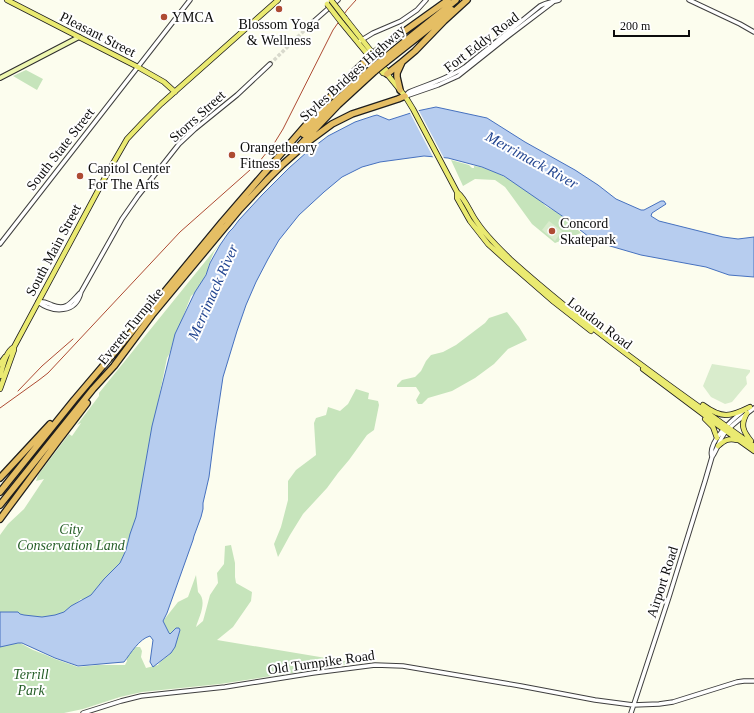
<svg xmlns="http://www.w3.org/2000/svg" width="754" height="713" font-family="'Times New Roman',serif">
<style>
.green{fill:#c6e4bb}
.pitch{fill:#d9eccc}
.water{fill:#b7cdef;stroke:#4671bf}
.pier{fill:#fcfdee}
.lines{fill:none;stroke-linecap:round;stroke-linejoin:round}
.tertiary-tunnel{stroke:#d8d9cc;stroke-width:3.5;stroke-dasharray:3.5 2;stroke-linecap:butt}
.tertiary-casing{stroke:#3f3f3f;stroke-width:5.5}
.secondary-casing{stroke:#2e2e2e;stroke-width:6}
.primary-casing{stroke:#1d1d1d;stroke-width:6}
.motorway-casing{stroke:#1d1d1d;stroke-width:8}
.tertiary{stroke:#fff;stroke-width:3.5}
.secondary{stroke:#edf6af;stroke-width:4}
.primary{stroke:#eaea71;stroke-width:4.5}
.motorway{stroke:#e5be64;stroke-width:5.5}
.rail{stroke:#ae4b33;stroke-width:1}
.primary-bridge-casing{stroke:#1d1d1d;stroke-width:6;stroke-linecap:butt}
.motorway-bridge-casing{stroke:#1d1d1d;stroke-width:8;stroke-linecap:butt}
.primary-bridge{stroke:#eaea71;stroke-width:4.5}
.motorway-bridge{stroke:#e5be64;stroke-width:5.5}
.poi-dot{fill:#ae4b33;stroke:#fff;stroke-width:1.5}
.labels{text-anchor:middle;stroke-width:4;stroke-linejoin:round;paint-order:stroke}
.poi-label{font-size:14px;fill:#0c0c0c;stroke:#fff;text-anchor:start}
.street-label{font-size:14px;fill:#0c0c0c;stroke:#fff}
.park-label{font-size:14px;font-style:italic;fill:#245d26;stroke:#fff}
.water-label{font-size:15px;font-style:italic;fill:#234691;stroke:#fff}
</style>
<rect width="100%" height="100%" fill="#fcfdee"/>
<path class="green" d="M26 70 43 79 37 90 13 76Z
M451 160 469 165 472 168H474V166C493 168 525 187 540 200 542 202 544 205 547 207 550 209 554 210 558 213 563 216 565 219 569 223 572 227 578 229 581 233L555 243 532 224 505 187 495 180 475 179 463 186Z
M221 242 214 252 209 264 208 270 198 290 191 296 176 335C171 343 172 351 167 358L146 460 143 484 132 535 121 561 115 570 104 584 85 600 81 599 66 611 50 619 30 617 13 613H0V535L8 524 24 509 44 479 36 481 38 475 69 434 72 436 81 423 77 425 99 396V393Z
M507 312 519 327 527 340 508 349 494 364 475 378 452 391 428 398 422 404H418L416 400 420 393 416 387H397V385L402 380 415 377 421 371 426 361 431 355 443 352 456 345 485 323 489 318Z
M356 389 369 393 368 399 378 401 379 405 374 430 367 435 349 460 338 473 327 488 303 514 290 535 278 557 274 544 281 527 288 500V481L296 470 316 455 314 423 316 418 326 415 328 407 340 411 348 404Z
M231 545 235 563V577L236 583 252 592 251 601 233 627 217 640 356 663 220 684 142 692 120 697 83 709 64 713H0V646H5L10 644 20 643 33 650 46 655 55 659 78 667 98 665H125L127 661 126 657 136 647H140L142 651 141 657 146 668 158 665C161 660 166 658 170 654 175 648 178 638 180 630L176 628 170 634 169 633 163 621 178 602 188 597 196 575 198 592C208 601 199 617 196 627L203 621 210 595 218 583 217 573 224 564 225 546Z"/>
<path class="pitch" d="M549 221 562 231 555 241 542 230Z
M712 364 750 370V372L746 377 747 384 732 402 725 404 711 397 703 386Z"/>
<path class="water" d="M436 107 487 118 525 142 575 170 598 185 616 199 641 210H644L661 201H664L666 204 652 213 651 216 659 221 723 237 738 239 754 237V277L729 275 706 267 641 255 610 246 589 237 565 218 504 176 482 167 448 158 424 156 380 162 362 167 342 177 324 192 299 215 279 240 268 259 256 282 246 305 237 331 223 377 215 430 209 477 203 503V509L201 517 194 536 193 540 167 613 163 621 169 633 170 634 176 628H179L180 630 175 647 171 653 153 667 150 662 153 640 150 636C139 639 131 653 124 662L112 663 78 666 55 658 22 643H18L0 647V612H18L20 614 24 615 42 617 55 615 64 612 71 606 91 595 104 579 120 563 126 550 130 534 136 517 152 426 175 334 195 292 206 275 210 263 220 245 229 232 233 228 239 220 262 195 289 168 307 152 328 136 355 122 373 116 377 115 389 120 417 111Z"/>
<path class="pier" d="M418 109 445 160 434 159 409 111Z"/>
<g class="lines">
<path class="tertiary-tunnel" d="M270 64 313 22"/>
<defs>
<path id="tertiary" d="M689 0 740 24 754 32
M313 22 338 0
M360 41 373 33 401 21 417 10 426 0
M405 96 409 92C428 84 448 79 465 67L540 6C547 2 552 2 559 0
M405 96 409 95 438 85 458 76 507 37 553 2
M0 244 190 0
M38 302C53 313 76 314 81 292L122 219 138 196 179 144 195 129 237 95 270 64
M39 302C44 301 47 303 52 305 67 311 71 302 80 293
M712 457C717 450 719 441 724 434 732 424 744 416 754 408
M83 713 121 701 141 696 225 687 313 673 375 665 403 666 521 686 595 700 633 705 659 704 673 702 737 682 744 681H754
M631 713 669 597 705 481 712 457C707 442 732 420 742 412"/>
<path id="secondary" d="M0 78 79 37"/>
<path id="primary" d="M7 0 79 37 136 66 164 82 175 92
M345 18 386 70 387 74
M341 22 383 73 387 74 405 96 413 109 457 192C466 199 470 213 477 222 486 236 499 248 511 260 587 328 671 387 754 446
M457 192V198L470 221 488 244 509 263 554 302 591 331
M0 364 5 357
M643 369 719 426 754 451
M0 376C3 367 5 352 14 347
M0 389 14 350V347L108 172 127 139 143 122 161 104 278 0
M703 405C722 419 730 417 750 407
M747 413C740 425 743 431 751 441
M705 419 713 427 717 438
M718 446C725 440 728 438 737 440"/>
<path id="motorway" d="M383 59 456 0
M386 62 452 10
M387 74 401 63
M400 90 397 77V73L402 62 415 51 444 21 467 0
M303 134 330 106 373 67
M300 145 338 105 375 71
M0 478 50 424
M0 492 74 400 119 347 222 222 331 96 354 72 374 53 448 0
M0 505 93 389 114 366 152 315 240 209 268 179 282 165 309 141 332 124 352 114 398 99 405 96
M0 519 58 441 87 403"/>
</defs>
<use href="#tertiary" class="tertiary-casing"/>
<use href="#secondary" class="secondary-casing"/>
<use href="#primary" class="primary-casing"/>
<use href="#motorway" class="motorway-casing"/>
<use href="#tertiary" class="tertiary"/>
<use href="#secondary" class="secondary"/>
<use href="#primary" class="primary"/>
<use href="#motorway" class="motorway"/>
<path class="rail" d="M18 391 42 366 73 339
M0 408 39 380 48 373 180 232 259 162 275 142 283 129 333 30 347 10 356 0"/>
<defs>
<path id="primary-bridge" d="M331 0 345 18
M327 4 341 22"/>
<path id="motorway-bridge" d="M373 67 383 59
M375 71 386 62"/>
</defs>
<use href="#primary-bridge" class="primary-bridge-casing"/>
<use href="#motorway-bridge" class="motorway-bridge-casing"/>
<use href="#primary-bridge" class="primary-bridge"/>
<use href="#motorway-bridge" class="motorway-bridge"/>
</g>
<g class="poi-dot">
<circle cx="279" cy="9" r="4"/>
<circle cx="164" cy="17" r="4"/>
<circle cx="232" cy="155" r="4"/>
<circle cx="80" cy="176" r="4"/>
<circle cx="552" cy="231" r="4"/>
</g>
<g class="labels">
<g class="poi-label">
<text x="172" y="22">YMCA</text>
<text x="279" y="29" text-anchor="middle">Blossom Yoga<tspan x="279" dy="16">&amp; Wellness</tspan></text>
<text x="240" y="152">Orangetheory<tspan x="240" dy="16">Fitness</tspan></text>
<text x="88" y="173">Capitol Center<tspan x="88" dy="16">For The Arts</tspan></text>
<text x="560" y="228">Concord<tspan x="560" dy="16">Skatepark</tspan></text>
</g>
<g class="street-label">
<text transform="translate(98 34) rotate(27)" y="5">Pleasant Street</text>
<text transform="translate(481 42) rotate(-37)" y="5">Fort Eddy Road</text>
<text transform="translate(352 73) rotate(-42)" y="5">Styles Bridges Highway</text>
<text transform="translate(197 116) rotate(-42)" y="5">Storrs Street</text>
<text transform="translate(60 149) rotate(-52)" y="5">South State Street</text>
<text transform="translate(53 250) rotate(-62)" y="5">South Main Street</text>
<text transform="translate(600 323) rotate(37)" y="5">Loudon Road</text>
<text transform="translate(130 326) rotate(-51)" y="5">Everett Turnpike</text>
<text transform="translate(662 582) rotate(-72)" y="5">Airport Road</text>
<text transform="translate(321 662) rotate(-8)" y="5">Old Turnpike Road</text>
</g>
<g class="park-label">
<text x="71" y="534">City<tspan x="71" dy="16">Conservation Land</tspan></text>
<text x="31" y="679">Terrill<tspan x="31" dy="16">Park</tspan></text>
</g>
<g class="water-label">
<text transform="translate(532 160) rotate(29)" y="5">Merrimack River</text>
<text transform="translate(213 292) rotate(-66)" y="5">Merrimack River</text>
</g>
</g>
<path d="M614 30v6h75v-6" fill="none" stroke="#0c0c0c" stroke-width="2"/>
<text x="620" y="30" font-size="12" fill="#0c0c0c" stroke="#ffffff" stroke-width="3" paint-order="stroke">200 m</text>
</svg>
